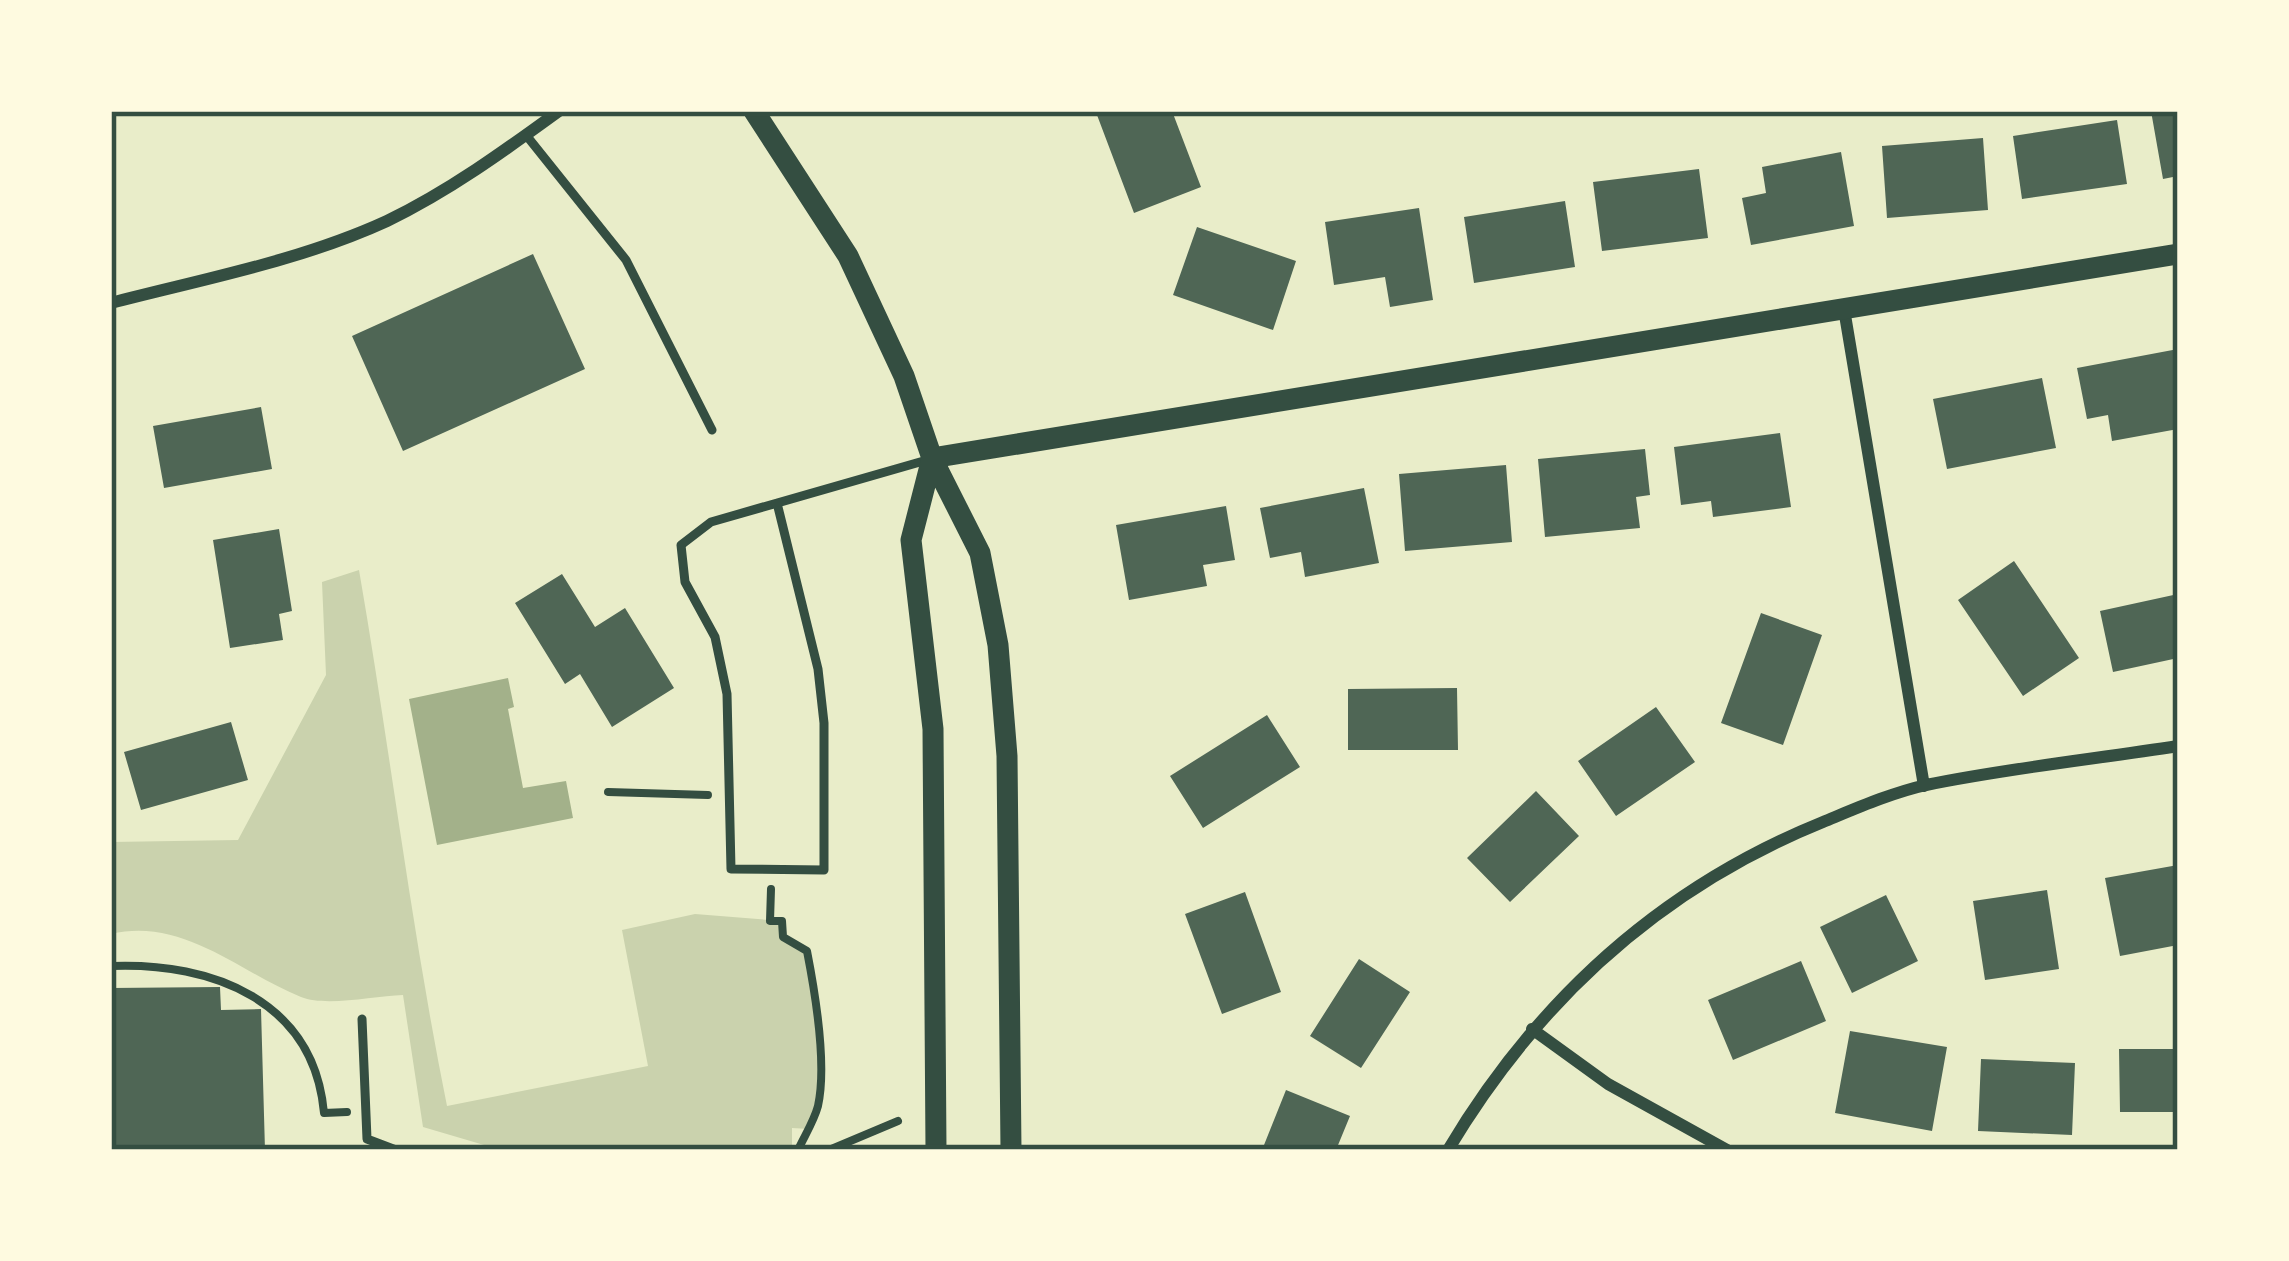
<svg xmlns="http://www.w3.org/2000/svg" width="2289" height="1261" font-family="Montserrat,sans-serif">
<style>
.green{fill:#cad2ad}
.water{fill:#a3b18a}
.building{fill:#4f6655}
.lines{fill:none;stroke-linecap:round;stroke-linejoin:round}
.path{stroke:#344e41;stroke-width:8}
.service{stroke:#344e41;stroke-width:9}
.minor{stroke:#344e41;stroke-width:12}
.tertiary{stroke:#344e41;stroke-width:21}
.neatline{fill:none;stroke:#344e41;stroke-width:4.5}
</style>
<rect width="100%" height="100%" fill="#e9edc9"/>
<path class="green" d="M359 570C390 749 411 928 447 1106L648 1066 622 930 695 914 782 921 784 937 807 951 822 1086 809 1129 792 1128V1150H501L423 1127 403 995C374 996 326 1007 301 997 240 973 184 917 111 934V842L238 840 326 675 322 582Z"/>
<path class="water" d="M508 678 514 707 508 709 523 788 566 781 573 818 437 845 409 699Z"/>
<path class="building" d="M1107 111H1172L1201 187 1134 213 1097 115Z
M2151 111H2178V176L2163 179Z
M2117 120 2127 184 2022 199 2013 136Z
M1983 138 1988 210 1887 218 1882 146Z
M1841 152 1854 226 1751 245 1742 198 1766 193 1762 167Z
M1699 169 1708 238 1602 251 1593 182Z
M1565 201 1575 267 1474 283 1464 217Z
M1419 208 1433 300 1390 307 1385 277 1334 285 1325 222Z
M1197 227 1296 261 1273 330 1173 295Z
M533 254 585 369 403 451 352 336Z
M2178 349V429L2112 441 2108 415 2087 419 2077 368Z
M2042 378 2056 448 1947 469 1933 399Z
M261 407 272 469 164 488 153 426Z
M1780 433 1791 507 1713 517 1711 501 1681 505 1674 447Z
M1645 449 1650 495 1636 497 1640 528 1545 537 1538 459Z
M1506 465 1512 542 1405 551 1399 474Z
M1364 488 1379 563 1305 577 1301 552 1270 558 1260 508Z
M1226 506 1235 560 1203 565 1207 586 1129 600 1116 525Z
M279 529 292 611 279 614 283 640 230 648 213 540Z
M2014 561 2079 658 2023 696 1958 600Z
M562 574 595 627 625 608 674 688 612 727 580 674 565 684 515 603Z
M2178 594V658L2113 672 2100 611Z
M1761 613 1822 635 1783 745 1721 723Z
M1457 688 1458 750H1348V689Z
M1656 707 1695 762 1616 816 1578 761Z
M1267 715 1300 767 1203 828 1170 776Z
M231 722 248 780 141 810 124 752Z
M1536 791 1579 836 1510 902 1467 858Z
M2178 865V945L2120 956 2105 878Z
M2047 890 2059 969 1985 980 1973 901Z
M1245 892 1281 992 1222 1014 1185 914Z
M1886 895 1918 961 1852 993 1820 927Z
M1359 959 1410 992 1361 1068 1310 1036Z
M1801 961 1826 1021 1733 1060 1708 1000Z
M220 987 221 1010 261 1009 265 1150H111V988Z
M1850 1031 1947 1047 1932 1131 1835 1113Z
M2119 1049H2178V1112H2120Z
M1981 1059 2075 1063 2072 1135 1978 1131Z
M1286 1090 1350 1116 1336 1150H1262Z"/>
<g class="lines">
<path class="path" d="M608 792 708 795
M771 889 770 921H782L783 937 807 951C815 992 827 1065 818 1106 814 1121 805 1135 798 1150
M111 966C213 962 314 1001 324 1113L347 1112
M829 1150 898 1121"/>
<path class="service" d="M526 135 626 260 712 430
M777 503 818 669 824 723V870L731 869 727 694 715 637 685 582 681 545 711 522 927 460
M362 1019 367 1139 396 1150"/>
<path class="minor" d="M111 303C203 279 300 261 387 221 449 191 504 151 559 111
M1844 309 1924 786
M1532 1029 1608 1084 1727 1150
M1448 1150C1538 999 1660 888 1823 822 1857 808 1891 793 1926 785 2009 768 2095 759 2178 746"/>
<path class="tertiary" d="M754 111 848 256 904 376 932 458 980 553 998 645 1007 756 1011 1150
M932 458 2178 254
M932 458 911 540 933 729 936 1150"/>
</g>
<rect width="2289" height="1261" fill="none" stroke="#fefae0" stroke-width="228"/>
<rect x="114" y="114" width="2061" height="1033" class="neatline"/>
</svg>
